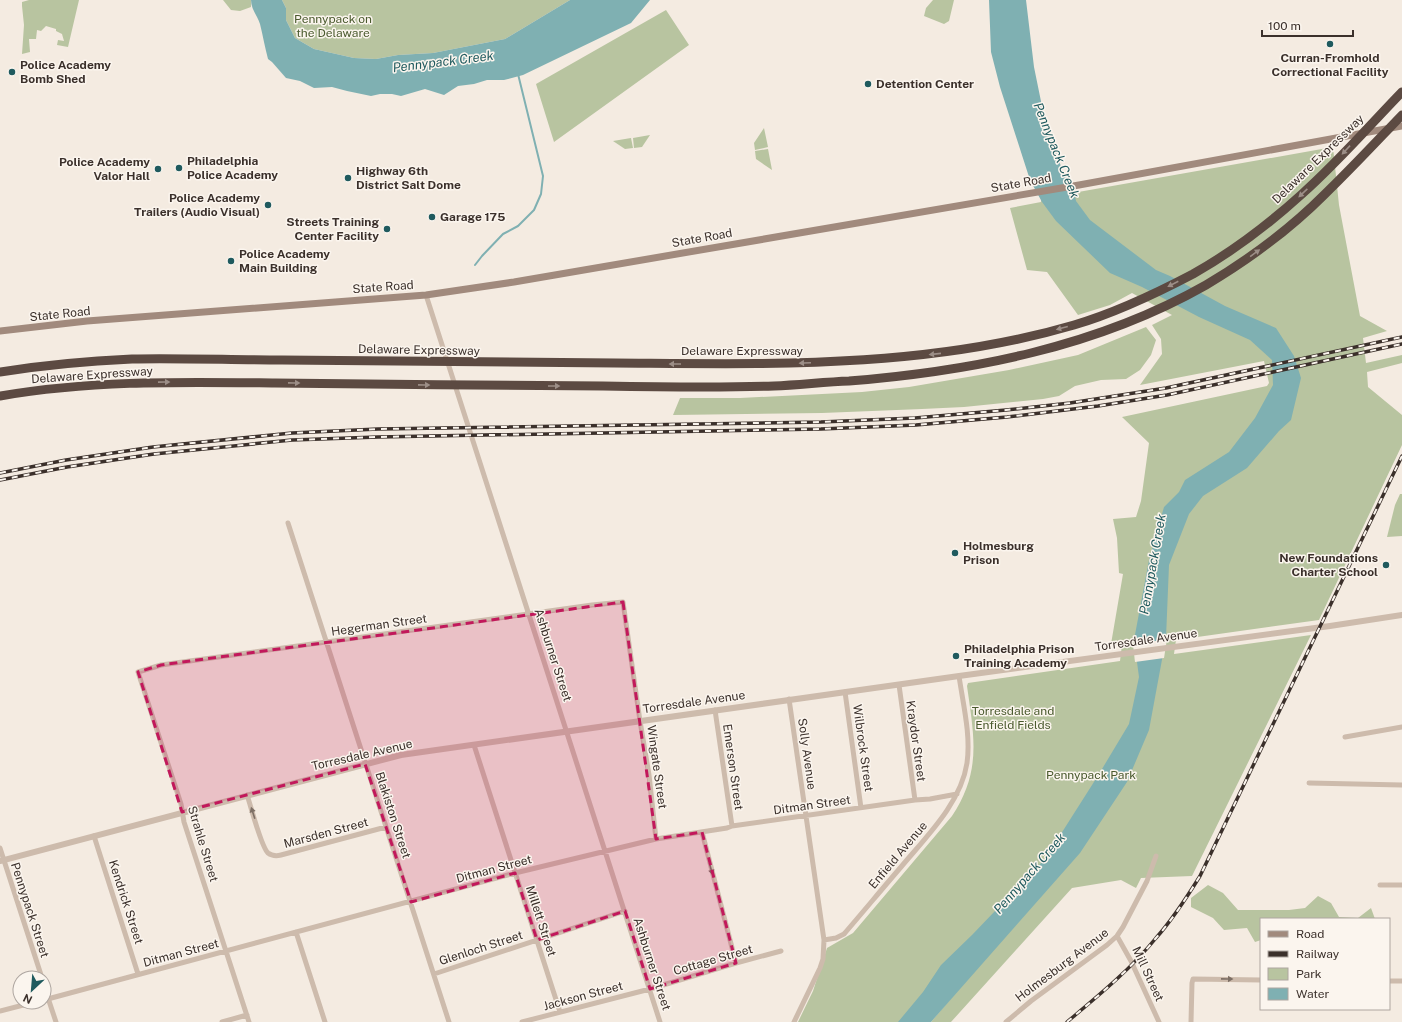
<svg xmlns="http://www.w3.org/2000/svg" width="1402" height="1022" font-family="'Public Sans',sans-serif">
<style>
.green{fill:#b8c4a0}
.water{fill:#7fb0b2}
.pier{fill:#f4ebe1}
.lines{fill:none;stroke-linecap:round;stroke-linejoin:round}
.stream{stroke:#7fb0b2;stroke-width:2}
.minor{stroke:#cdbbac;stroke-width:5}
.tertiary{stroke:#cdbbac;stroke-width:6}
.secondary{stroke:#a18a7d;stroke-width:7}
.motorway{stroke:#5c4a42;stroke-width:9}
.rail-casing{stroke:#3b302b;stroke-width:3.5}
.rail{stroke:#fbf5ee;stroke-width:2;stroke-dasharray:6;stroke-linecap:butt}
.oneway{fill:#9c8e87}
.oneway2{fill:#7d6f65}
.marked{fill:#c2185b;fill-opacity:0.2;stroke:#c2185b;stroke-width:3;stroke-dasharray:8 5;stroke-linejoin:round}
.poi-dot{fill:#1f5a5e;stroke:#fbf5ee;stroke-width:1.5}
.labels{text-anchor:middle;stroke-width:3;stroke-linejoin:round;paint-order:stroke}
.park-label{font-size:12px;fill:#4a5a2e;stroke:#fbf5ee}
.poi-label{font-size:12px;font-weight:bold;fill:#3b302b;stroke:#fbf5ee;text-anchor:start}
.street-label{font-size:12px;fill:#3b302b;stroke:#fbf5ee}
.water-label{font-size:13px;font-style:italic;fill:#1f5a5e;stroke:#fbf5ee}
</style>
<rect width="100%" height="100%" fill="#f4ebe1"/>
<path class="green" d="M29 0H79L68 47 57 45 58 40 64 41 62 34 56 31V29L46 26 41 31 37 30 36 39H29L30 52 22 54 24 25 22 6V2Z
M223 0H251V7L240 11 231 10Z
M282 0H570L505 39 433 53 398 55 376 59 354 58 314 49 295 38 286 20V8Z
M933 0H954L949 21 944 24 924 16 926 8Z
M666 10 689 45 554 142 536 84Z
M764 128 768 147 755 150 754 143Z
M650 135 642 147 634 148 633 138Z
M631 138 633 148 625 149 613 141Z
M1333 147 1339 205 1360 316 1387 331 1363 338 1366 363 1402 355V363L1367 372 1368 387 1402 415V445L1319 620 1176 640 1174 654 1311 635 1192 876 1141 878 1136 888 1121 880 1072 888 951 1022H931L958 990 926 1022H798L813 991 827 948 853 933 952 816C982 771 974 736 967 686L968 683 1120 661 1122 645 1111 644 1123 574 1119 573 1117 538 1113 519 1136 517 1141 501 1149 443 1122 417 1267 386 1269 383 1264 361 1140 385 1162 354 1161 339 1152 325 1172 315 1132 293 1110 305 1078 315 1047 272 1027 270 1010 208 1041 202V199L1050 197Z
M768 149 772 170 756 159 755 151Z
M1146 327 1156 340 1151 355 1140 370 1126 379 1101 380 1075 386 1059 396 1043 399 964 407 922 409 822 413 673 415 680 398H740L862 392 909 387 1009 370 1078 355Z
M1400 494H1402V536L1387 537 1395 505Z
M1208 885 1223 893 1238 910H1289L1305 908 1318 896 1331 903 1339 917 1358 918 1371 908 1375 919H1261V940L1255 942 1247 928 1224 930 1213 918 1191 907V898Z"/>
<path class="water" d="M251 0H282L286 8V20L295 38 314 49 354 58 376 59 398 55 433 53 505 39 570 0H650L631 23 523 75 504 80H487L474 84 458 86 444 95 425 89 401 96 392 94H380L371 96 347 91 332 87 314 88 300 81 286 78 272 62 268 59C265 48 263 36 260 24 257 15 251 9 251 0Z
M989 0H1026L1034 67 1045 121 1064 175 1075 196 1076 201 1090 220 1156 270 1170 276 1225 306 1276 328 1294 356 1301 378 1291 420 1279 431 1247 468 1203 496 1189 514 1169 565 1166 638 1149 730 1127 782 1080 853 931 1022H898L923 992 941 965 972 935 1045 859 1099 774 1129 724 1139 677 1134 640 1149 560 1164 507 1179 492 1185 480 1229 452 1255 418 1273 385 1272 360 1250 340 1199 317 1142 287 1110 273 1056 221 1042 202 1030 180 1000 87 991 52Z"/>
<path class="pier" d="M1167 639 1164 658 1135 662 1133 645Z"/>
<g class="lines">
<path class="stream" d="M475 265 482 256 503 234 518 226 534 210 541 194 543 176 518 74"/>
<path class="minor" d="M426 295 660 1022
M288 523 449 1022
M899 685 915 800
M845 692 861 808
M789 699 824 940 823 959 820 968 794 1022
M715 710 732 826
M1345 737 1402 727
M474 745 560 1012
M1309 783 1402 785
M247 795C251 806 261 847 268 853 272 856 277 856 281 855L386 827
M702 832 736 963
M94 836 138 974
M0 848 42 978
M1380 885H1402
M296 932 325 1022
M1117 936 1131 961 1159 1022
M824 940 836 938 844 934C863 912 882 889 901 867 926 837 961 803 967 763 971 735 963 704 959 676
M434 974 625 911
M1389 981H1402
M44 986 56 1022
M44 1000 515 873 656 839 727 828 732 826 915 800 930 799 957 794
M0 1011 35 1002
M222 1022 247 1015
M249 1022 184 822 181 804 138 672 161 665 592 605 623 602 640 721 649 775 656 839
M522 1022 650 989 736 963 781 951
M1006 1022 1031 1001 1107 945 1117 936 1123 927 1147 881 1156 856
M1191 1022 1192 983 1193 979 1261 980"/>
<path class="tertiary" d="M0 861 401 755 959 676 1330 626 1402 615"/>
<path class="secondary" d="M0 331 87 321 426 295 514 282 1079 185 1402 126"/>
<path class="motorway" d="M0 372C44 365 87 361 132 359 182 358 232 360 282 360 393 362 504 363 615 363 769 364 925 369 1074 325 1115 313 1155 294 1193 274 1232 252 1269 224 1302 194 1338 162 1369 126 1402 92
M0 396C93 380 181 382 275 383 384 384 494 386 603 386 660 387 717 388 774 386 799 385 824 382 849 381 972 371 1097 347 1206 285 1248 260 1289 230 1324 195 1351 169 1376 142 1402 115"/>
<defs>
<path id="rail" d="M0 473 66 460 153 447 292 433 378 429 821 422 915 418 1006 410 1070 403 1166 388 1402 337
M0 480 67 467 154 454 292 440 378 437 821 429 916 425 1007 417 1098 406 1167 395 1402 344
M1067 1022C1098 996 1130 970 1156 938 1173 919 1187 897 1200 876L1402 456"/>
</defs>
<use href="#rail" class="rail-casing"/>
<use href="#rail" class="rail"/>
</g>
<defs><path id="oneway-solid" d="M-6-.8H1V-3.2L6.5 0L1 3.2V.8H-6Z"/></defs>
<g class="oneway">
<use href="#oneway-solid" transform="translate(1346 150) rotate(133)"/>
<use href="#oneway-solid" transform="translate(1303 193) rotate(137)"/>
<use href="#oneway-solid" transform="translate(1255 253) rotate(-36)"/>
<use href="#oneway-solid" transform="translate(1173 284) rotate(153)"/>
<use href="#oneway-solid" transform="translate(1062 328) rotate(165)"/>
<use href="#oneway-solid" transform="translate(935 354) rotate(174)"/>
<use href="#oneway-solid" transform="translate(805 363) rotate(177)"/>
<use href="#oneway-solid" transform="translate(675 364) rotate(-180)"/>
<use href="#oneway-solid" transform="translate(164 382) rotate(-1)"/>
<use href="#oneway-solid" transform="translate(294 383) rotate(1)"/>
<use href="#oneway-solid" transform="translate(424 385) rotate(1)"/>
<use href="#oneway-solid" transform="translate(554 386)"/>
</g>
<g class="oneway2">
<use href="#oneway-solid" transform="translate(253 813) rotate(-108)"/>
<use href="#oneway-solid" transform="translate(711 869) rotate(75)"/>
<use href="#oneway-solid" transform="translate(1227 979) rotate(1)"/>
</g>
<path class="marked" d="M623 602 656 839 702 832 736 963 650 989 625 911 537 940 515 873 411 902 365 764 182 812 138 672 161 665Z"/>
<g class="poi-dot">
<circle cx="1330" cy="44" r="4"/>
<circle cx="12" cy="72" r="4"/>
<circle cx="868" cy="84" r="4"/>
<circle cx="179" cy="168" r="4"/>
<circle cx="158" cy="169" r="4"/>
<circle cx="348" cy="178" r="4"/>
<circle cx="268" cy="205" r="4"/>
<circle cx="432" cy="217" r="4"/>
<circle cx="387" cy="229" r="4"/>
<circle cx="231" cy="261" r="4"/>
<circle cx="955" cy="553" r="4"/>
<circle cx="1386" cy="565" r="4"/>
<circle cx="956" cy="656" r="4"/>
</g>
<g class="labels">
<g class="park-label">
<text x="333" y="23">Pennypack on<tspan x="333" dy="14">the Delaware</tspan></text>
<text x="1013" y="715">Torresdale and<tspan x="1013" dy="14">Enfield Fields</tspan></text>
<text x="1091" y="779">Pennypack Park</text>
</g>
<g class="poi-label">
<text x="1330" y="62" text-anchor="middle">Curran-Fromhold<tspan x="1330" dy="14">Correctional Facility</tspan></text>
<text x="20" y="69">Police Academy<tspan x="20" dy="14">Bomb Shed</tspan></text>
<text x="876" y="88">Detention Center</text>
<text x="187" y="165">Philadelphia<tspan x="187" dy="14">Police Academy</tspan></text>
<text x="150" y="166" text-anchor="end">Police Academy<tspan x="150" dy="14">Valor Hall</tspan></text>
<text x="356" y="175">Highway 6th<tspan x="356" dy="14">District Salt Dome</tspan></text>
<text x="260" y="202" text-anchor="end">Police Academy<tspan x="260" dy="14">Trailers (Audio Visual)</tspan></text>
<text x="440" y="221">Garage 175</text>
<text x="379" y="226" text-anchor="end">Streets Training<tspan x="379" dy="14">Center Facility</tspan></text>
<text x="239" y="258">Police Academy<tspan x="239" dy="14">Main Building</tspan></text>
<text x="963" y="550">Holmesburg<tspan x="963" dy="14">Prison</tspan></text>
<text x="1378" y="562" text-anchor="end">New Foundations<tspan x="1378" dy="14">Charter School</tspan></text>
<text x="964" y="653">Philadelphia Prison<tspan x="964" dy="14">Training Academy</tspan></text>
</g>
<g class="street-label">
<text transform="translate(1318 159) rotate(-44)" y="4">Delaware Expressway</text>
<text transform="translate(1021 183) rotate(-10)" y="4">State Road</text>
<text transform="translate(702 238) rotate(-10)" y="4">State Road</text>
<text transform="translate(383 287) rotate(-4)" y="4">State Road</text>
<text transform="translate(60 314) rotate(-6)" y="4">State Road</text>
<text transform="translate(419 350) rotate(1)" y="4">Delaware Expressway</text>
<text x="742" y="355">Delaware Expressway</text>
<text transform="translate(92 375) rotate(-4)" y="4">Delaware Expressway</text>
<text transform="translate(379 625) rotate(-8)" y="4">Hegerman Street</text>
<text transform="translate(1146 640) rotate(-8)" y="4">Torresdale Avenue</text>
<text transform="translate(553 655) rotate(72)" y="4">Ashburner Street</text>
<text transform="translate(694 702) rotate(-8)" y="4">Torresdale Avenue</text>
<text transform="translate(916 741) rotate(82)" y="4">Kraydor Street</text>
<text transform="translate(863 748) rotate(82)" y="4">Wilbrock Street</text>
<text transform="translate(807 754) rotate(82)" y="4">Solly Avenue</text>
<text transform="translate(362 755) rotate(-13)" y="4">Torresdale Avenue</text>
<text transform="translate(657 767) rotate(82)" y="4">Wingate Street</text>
<text transform="translate(733 767) rotate(82)" y="4">Emerson Street</text>
<text transform="translate(812 805) rotate(-8)" y="4">Ditman Street</text>
<text transform="translate(393 815) rotate(72)" y="4">Blakiston Street</text>
<text transform="translate(326 833) rotate(-15)" y="4">Marsden Street</text>
<text transform="translate(203 844) rotate(73)" y="4">Strahle Street</text>
<text transform="translate(898 855) rotate(-50)" y="4">Enfield Avenue</text>
<text transform="translate(494 869) rotate(-15)" y="4">Ditman Street</text>
<text transform="translate(126 902) rotate(72)" y="4">Kendrick Street</text>
<text transform="translate(30 910) rotate(72)" y="4">Pennypack Street</text>
<text transform="translate(541 921) rotate(72)" y="4">Millett Street</text>
<text transform="translate(481 948) rotate(-18)" y="4">Glenloch Street</text>
<text transform="translate(181 953) rotate(-15)" y="4">Ditman Street</text>
<text transform="translate(713 960) rotate(-16)" y="4">Cottage Street</text>
<text transform="translate(652 964) rotate(72)" y="4">Ashburner Street</text>
<text transform="translate(1062 965) rotate(-37)" y="4">Holmesburg Avenue</text>
<text transform="translate(1148 974) rotate(65)" y="4">Mill Street</text>
<text transform="translate(583 996) rotate(-15)" y="4">Jackson Street</text>
</g>
<g class="water-label">
<text transform="translate(443 61) rotate(-7)" y="5">Pennypack Creek</text>
<text transform="translate(1057 150) rotate(68)" y="5">Pennypack Creek</text>
<text transform="translate(1152 564) rotate(-80)" y="5">Pennypack Creek</text>
<text transform="translate(1029 873) rotate(-49)" y="5">Pennypack Creek</text>
</g>
</g>
<rect x="1260" y="918" width="130" height="92" fill="#fbf5ee" stroke="#aea6a0"/>
<rect x="1268" y="931" width="20" height="6" fill="#a18a7d" stroke="#aea6a0"/>
<text x="1296" y="938" font-size="12" fill="#3b302b">Road</text>
<rect x="1268" y="951" width="20" height="6" fill="#3b302b" stroke="#aea6a0"/>
<text x="1296" y="958" font-size="12" fill="#3b302b">Railway</text>
<rect x="1268" y="968" width="20" height="12" fill="#b8c4a0" stroke="#aea6a0"/>
<text x="1296" y="978" font-size="12" fill="#3b302b">Park</text>
<rect x="1268" y="988" width="20" height="12" fill="#7fb0b2" stroke="#aea6a0"/>
<text x="1296" y="998" font-size="12" fill="#3b302b">Water</text>
<g transform="translate(32 990) rotate(206)"><circle r="19" fill="#fbf5ee" stroke="#aea6a0"/>
<path d="M0-3L7 15L0 10L-7 15Z" fill="#1f5a5e"/>
<text y="-6" font-size="11" font-weight="bold" text-anchor="middle" fill="#3b302b">N</text>
</g>
<path d="M1262 30v6h91v-6" fill="none" stroke="#3b302b" stroke-width="2"/>
<text x="1268" y="30" font-size="12" fill="#3b302b" stroke="#fbf5ee" stroke-width="3" paint-order="stroke">100 m</text>
</svg>
